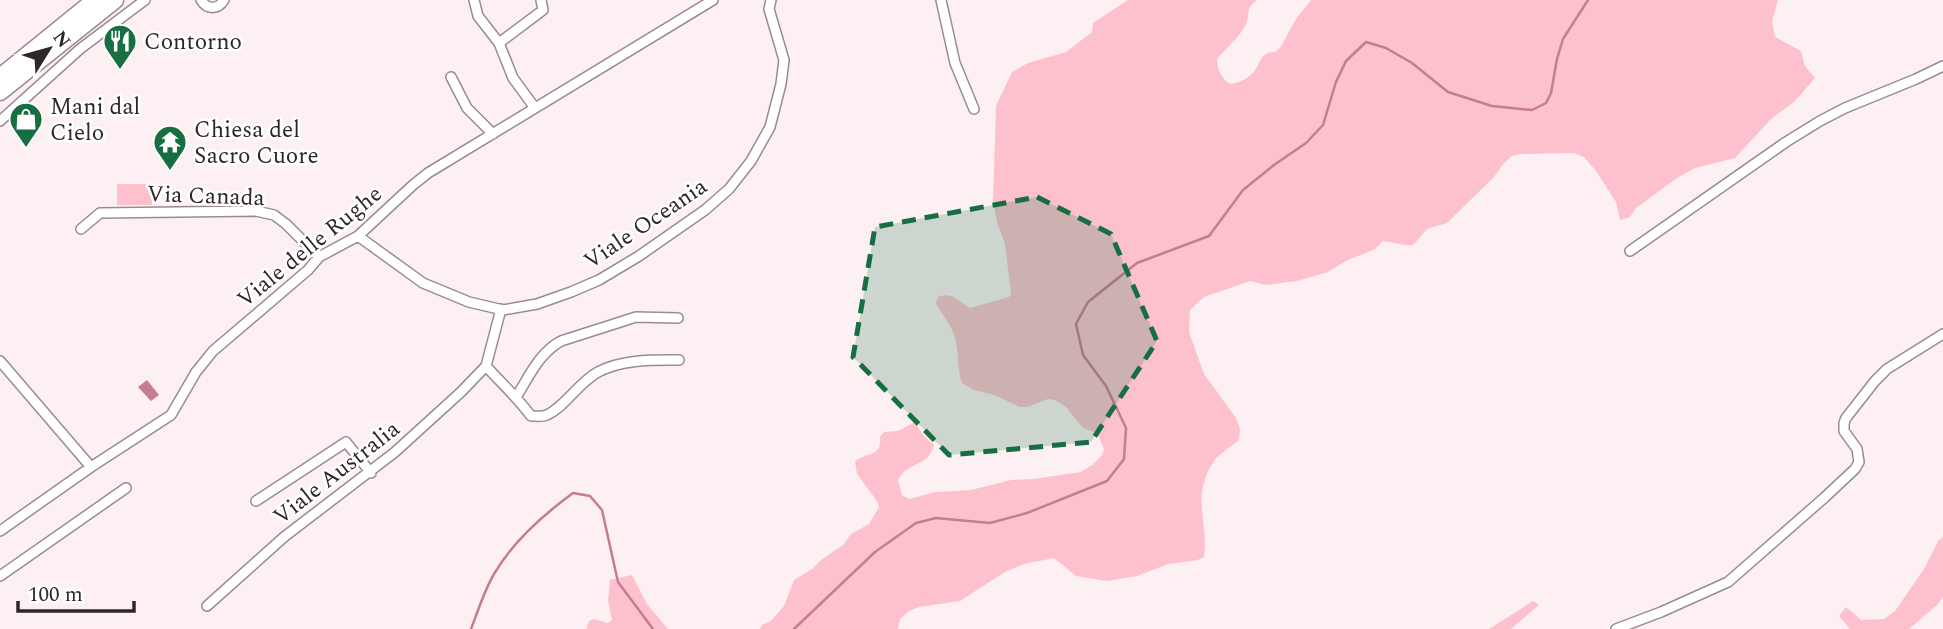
<svg xmlns="http://www.w3.org/2000/svg" width="1943" height="629" font-family="Spectral,serif">
<style>
.green{fill:#fcc1cc}
.water{fill:#c67d8e}
.lines{fill:none;stroke-linecap:round;stroke-linejoin:round}
.stream{stroke:#c67d8e;stroke-width:2.5}
.minor-casing{stroke:#9d8a8e;stroke-width:12}
.trunk-casing{stroke:#9d8a8e;stroke-width:19}
.minor{stroke:#fff;stroke-width:9}
.trunk{stroke:#fff;stroke-width:16}
.marked{fill:#166e41;fill-opacity:0.2;stroke:#166e41;stroke-width:5;stroke-dasharray:14 9;stroke-linejoin:round}
.labels{text-anchor:middle;stroke-width:5;stroke-linejoin:round;paint-order:stroke}
.poi-label{font-size:23px;fill:#2e2628;stroke:#fff;text-anchor:start}
.street-label{font-size:23px;fill:#2e2628;stroke:#fff}
</style>
<rect width="100%" height="100%" fill="#fcf0f2"/>
<path class="green" d="M1128 0H1257C1244 9 1251 13 1246 24 1240 37 1226 48 1217 59 1217 69 1221 78 1230 84 1239 83 1250 78 1255 70 1262 60 1261 52 1275 52L1280 48 1296 19 1311 0H1778L1772 21 1775 37 1801 51 1805 66 1815 78 1795 101 1771 119 1735 158 1695 168 1677 178 1636 208 1630 217 1620 220 1616 202 1596 171 1584 157 1574 153 1522 154 1512 156 1504 163 1494 177 1447 223 1427 229 1413 245C1402 246 1394 242 1383 241L1375 249 1346 261 1328 272 1297 281 1266 285 1250 281 1204 297 1190 310 1189 332 1204 374 1236 418 1240 429 1239 440C1231 447 1220 453 1214 461 1190 497 1209 522 1204 557L1198 560 1168 564 1137 576 1107 581 1076 576 1054 558 1024 564 1005 572 960 601 919 607 909 611 900 619 898 629H760L762 625 771 621 784 606 794 580 812 569 821 560 843 545 851 534 869 524 879 507 877 501 857 474 855 461C867 452 882 457 880 437L884 432 898 431 915 422 923 435 934 445C929 467 908 461 898 480L902 495 909 499 935 492 971 490 1011 480 1033 479 1081 472 1092 465 1102 455 1104 449 1097 433 1083 428 1066 407 1055 400 1048 399 1027 407H1020L994 395 974 390 962 383C957 368 959 353 955 338 952 325 942 315 936 303L938 297C953 291 958 302 970 308L1009 297 1011 293 1005 244 997 222 993 200 996 106 1012 72 1028 63 1066 52 1092 32 1093 23Z
M117 184H152V205H117Z
M1943 537V597L1937 605 1909 629H1850L1839 616 1846 607 1861 620 1884 619 1895 611 1924 569 1938 541Z
M632 575 647 604 668 629H586L589 621 594 619 608 623 612 620 608 601 610 580Z
M1533 601 1539 605 1511 629H1489Z"/>
<path class="water" d="M147 380 159 395 151 401 138 387Z"/>
<g class="lines">
<path class="stream" d="M471 629C478 611 484 591 494 574 513 541 543 515 573 493L590 496 602 510 618 582 653 629
M794 629 875 552 916 523 936 518 990 523 1027 513 1107 481 1124 459 1126 428 1106 386 1083 355 1076 324 1088 302 1137 263 1209 236 1243 190 1274 165 1306 143 1323 125 1336 82 1346 61 1366 42 1386 48 1412 63 1448 92 1492 106 1532 110 1546 103 1551 93 1557 59 1563 39 1588 0"/>
<defs>
<path id="minor" d="M201 0C207 10 218 10 224 0
M474 0 478 16 499 43 513 78 535 108
M941 0 955 63 974 109
M499 43 543 10 541 0
M451 77 467 108 493 134
M0 121 80 49 145 0
M81 229 100 213 256 211 274 215 286 224 319 257
M358 236 423 283 469 302 503 310 537 304 571 292 599 280 639 256 705 210 729 189 751 161 770 127 781 84 784 60 769 9 771 0
M1630 251 1786 142 1820 121 1845 108 1916 79 1943 66
M0 361 91 467
M486 366C501 383 517 397 531 416 536 416 542 417 547 415 566 406 578 383 598 372 622 359 653 360 679 360
M516 397C529 377 539 353 561 341L636 317 678 318
M256 501 346 442 371 473
M0 531 91 467 171 415 196 372 213 351 308 270 319 257 358 236 413 185 428 173 713 0
M0 576 126 488
M207 606 284 537 395 452 461 392 486 366 501 309
M1616 629 1661 612 1728 582 1824 498 1855 469 1859 462 1857 449 1844 431V423L1846 418 1875 381 1887 369 1943 334"/>
<path id="trunk" d="M0 77 95 0
M0 92 115 0"/>
</defs>
<use href="#minor" class="minor-casing"/>
<use href="#trunk" class="trunk-casing"/>
<use href="#minor" class="minor"/>
<use href="#trunk" class="trunk"/>
</g>
<path class="marked" d="M1037 197 1111 234 1157 341 1091 442 949 455 853 357 875 227Z"/>
<defs>
<symbol id="restaurant-pin" viewBox="-11 -11 22 30"><path d="M0 17L-7.5 6A9.5 9.5 0 1 1 7.5 6Z" fill="#166e41" stroke="#fff"/><path d="M-5-6h1v4h1v-4h1v4h1v-4h1v5L-1.5 .5V6h-2V.5L-5-1ZM5-6V6H3V1.5H1.5Q1.5-4 5-6Z" fill="#fff"/></symbol>
<symbol id="shop-pin" viewBox="-11 -11 22 30"><path d="M0 17L-7.5 6A9.5 9.5 0 1 1 7.5 6Z" fill="#166e41" stroke="#fff"/><path d="M-5-2.5h2.3a2.7 3.5 0 0 1 5.4 0H5L5.5 6h-11ZM-1.5-2.5h3a1.5 2.3 0 0 0-3 0Z" fill="#fff"/></symbol>
<symbol id="temple-pin" viewBox="-11 -11 22 30"><path d="M0 17L-7.5 6A9.5 9.5 0 1 1 7.5 6Z" fill="#166e41" stroke="#fff"/><path d="M0-6L5-2H3V0L6.5 2.5H4V6H1.5V3h-3V6H-4V2.5H-6.5L-3 0V-2H-5Z" fill="#fff"/></symbol>
</defs>
<g fill-rule="evenodd">
<use href="#restaurant-pin" x="101" y="22" width="38" height="52"/>
<use href="#shop-pin" x="7" y="100" width="38" height="52"/>
<use href="#temple-pin" x="151" y="123" width="38" height="52"/>
</g>
<g class="labels">
<g class="poi-label">
<text x="144" y="49">Contorno</text>
<text x="50" y="114">Mani dal<tspan x="50" dy="26">Cielo</tspan></text>
<text x="194" y="137">Chiesa del<tspan x="194" dy="26">Sacro Cuore</tspan></text>
</g>
<g class="street-label">
<text transform="translate(206 195) rotate(2)" y="8">Via Canada</text>
<text transform="translate(645 223) rotate(-34)" y="8">Viale Oceania</text>
<text transform="translate(309 246) rotate(-39)" y="8">Viale delle Rughe</text>
<text transform="translate(336 472) rotate(-38)" y="8">Viale Australia</text>
</g>
</g>
<g transform="translate(49 49) rotate(53)" stroke="#ffffff" stroke-width="5" paint-order="stroke">
<path d="M0-5L12 26L0 18L-12 26Z" fill="#2e2628"/>
<text y="-10" font-size="19" font-weight="bold" text-anchor="middle" fill="#2e2628">N</text>
</g>
<path d="M18 601v10h116v-10" fill="none" stroke="#2e2628" stroke-width="3.5"/>
<text x="28" y="601" font-size="21" fill="#2e2628" stroke="#ffffff" stroke-width="5" paint-order="stroke">100 m</text>
</svg>
